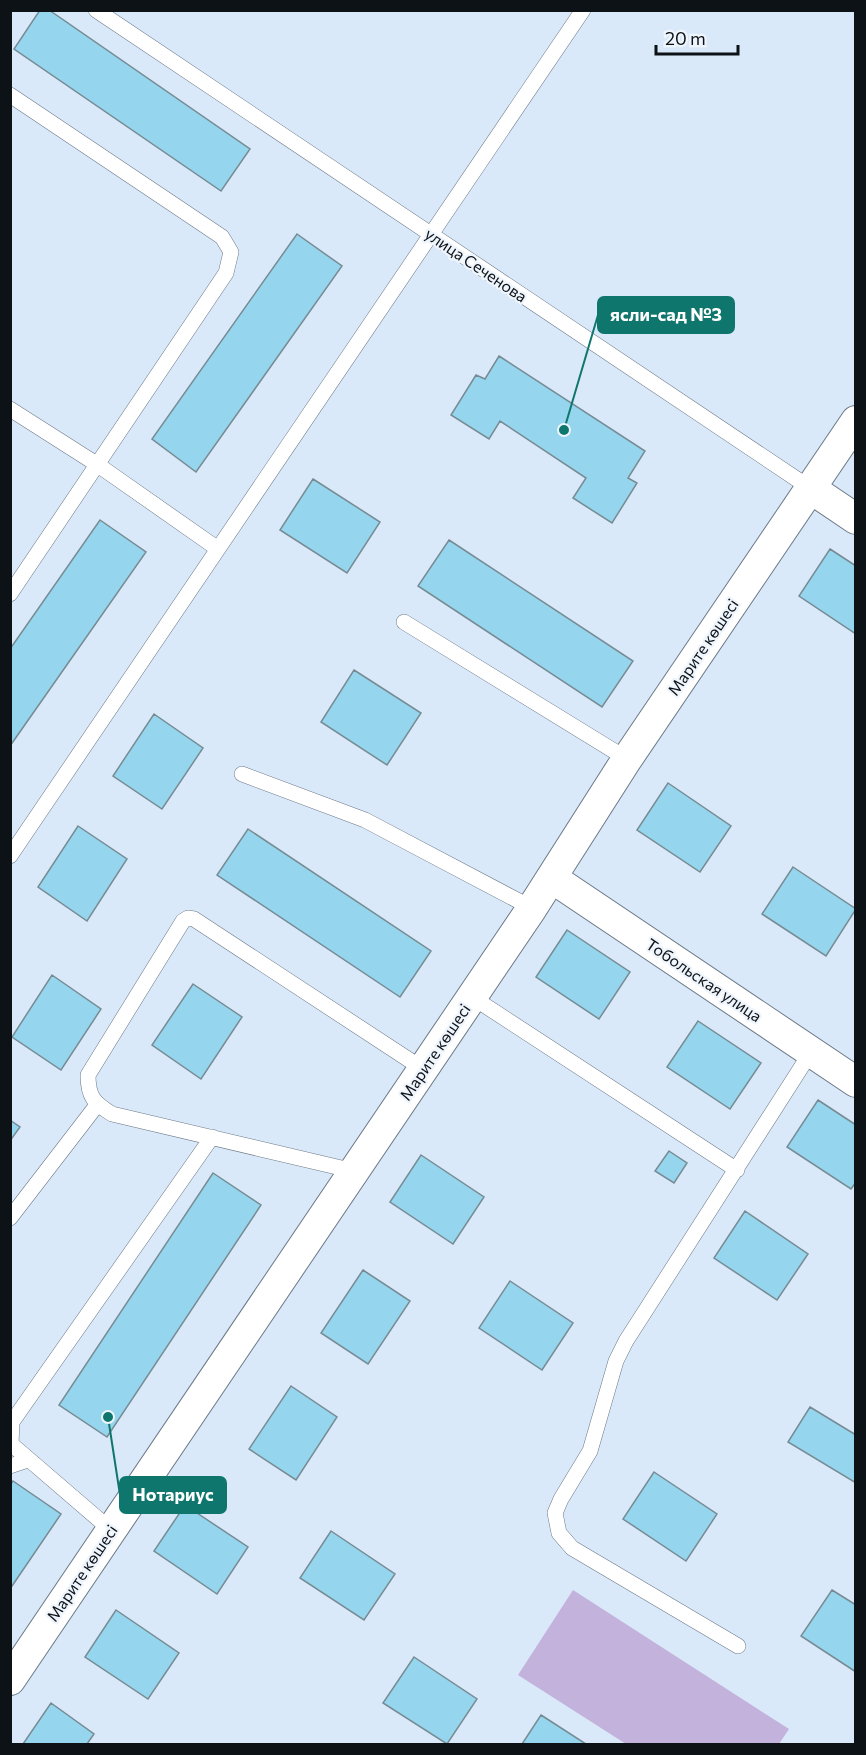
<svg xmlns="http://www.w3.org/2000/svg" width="866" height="1755" font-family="Commissioner,sans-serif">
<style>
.green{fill:#c3b2db}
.building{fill:#95d5ee;stroke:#768b93;stroke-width:1.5}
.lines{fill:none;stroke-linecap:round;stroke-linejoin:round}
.lane-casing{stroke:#6b7987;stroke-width:16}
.street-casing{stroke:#6b7987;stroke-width:32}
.lane{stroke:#fff;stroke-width:15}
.street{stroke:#fff;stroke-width:30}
.labels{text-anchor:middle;stroke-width:4.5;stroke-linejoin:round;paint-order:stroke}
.street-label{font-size:16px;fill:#0d1217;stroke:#eff5fc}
.leader{fill:none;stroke:#0f766e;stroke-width:2}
.callout-dot{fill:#0f766e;stroke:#eff5fc;stroke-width:2}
.callout{fill:#0f766e;stroke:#0f766e;stroke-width:2}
.callout-label{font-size:18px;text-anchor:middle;font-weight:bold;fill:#fff}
</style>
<rect width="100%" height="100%" fill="#dae9f9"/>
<path class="green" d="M573 1590 789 1729 779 1744H626L518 1675Z"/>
<path class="building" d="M40 10H49L250 149 221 191 14 49Z
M297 234 342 266 196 472 152 439Z
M499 356 645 451 628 478 637 483 612 523 573 498 586 478 500 421 489 439 451 415 476 375 485 379Z
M313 479 380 522 347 573 280 530Z
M100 520 146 552 10 746V649Z
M449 540 633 661 602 707 418 586Z
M830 549 856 566V634L799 596Z
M354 670 421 713 387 765 321 722Z
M154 714 203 748 162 809 113 776Z
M668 783 731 826 700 872 637 830Z
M78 826 127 859 87 921 38 887Z
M248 829 431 951 400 997 217 875Z
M793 867 856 909 826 956 762 914Z
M567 930 630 972 599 1019 536 977Z
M52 975 101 1009 61 1070 12 1037Z
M193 984 242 1017 201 1079 152 1045Z
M698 1021 761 1063 730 1109 667 1067Z
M818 1100 856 1125V1182L851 1189 787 1147Z
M10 1120 20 1127 10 1141Z
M669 1151 687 1163 674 1183 655 1171Z
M421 1155 484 1197 453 1244 390 1202Z
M213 1173 261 1205 107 1437 59 1405Z
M745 1211 808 1254 777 1300 714 1258Z
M363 1270 410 1301 368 1364 321 1333Z
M510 1281 573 1323 542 1370 479 1328Z
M291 1386 337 1417 296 1480 249 1449Z
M810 1407 856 1435V1483L788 1442Z
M654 1472 717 1514 686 1561 623 1519Z
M13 1481 61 1514 10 1589V1485Z
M185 1505 248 1547 217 1594 154 1551Z
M331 1531 395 1574 364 1620 300 1578Z
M832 1590 856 1605V1672L801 1636Z
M116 1610 179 1653 148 1699 85 1657Z
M414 1657 477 1699 447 1744 383 1703Z
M51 1703 94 1734 87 1744H23Z
M541 1715 586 1744H522Z"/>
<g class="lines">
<defs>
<path id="lane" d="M96 10 810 488
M10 95 222 237 231 252 226 273 10 594
M10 409 98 465 218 549
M404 622 627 759
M242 774 365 820 532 908
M10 856 583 10
M472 997 737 1170
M354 1171 112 1114C94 1103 88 1097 88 1075L183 921 188 918 194 919 423 1069
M10 1218 97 1105
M10 1466 28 1460
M111 1530 11 1444 12 1422 212 1137
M738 1646 572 1548 559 1533 555 1513 561 1499 590 1451 616 1361 626 1341 811 1052"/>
<path id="street" d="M810 488 856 519
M552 878 856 1082
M10 1680 532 908 627 759 856 421"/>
</defs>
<use href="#lane" class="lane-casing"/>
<use href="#street" class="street-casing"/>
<use href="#lane" class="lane"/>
<use href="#street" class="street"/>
</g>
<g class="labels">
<g class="street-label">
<text transform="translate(476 265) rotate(34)" y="6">улица Сеченова</text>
<text transform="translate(703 647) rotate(-56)" y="6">Марите көшесі</text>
<text transform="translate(704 980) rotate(34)" y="6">Тобольская улица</text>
<text transform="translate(435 1052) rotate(-56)" y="6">Марите көшесі</text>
<text transform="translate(82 1573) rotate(-56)" y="6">Марите көшесі</text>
</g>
</g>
<path class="leader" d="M564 430L598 315M108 1417L120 1495"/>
<g class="callout-dot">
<circle cx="564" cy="430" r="6"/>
<circle cx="108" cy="1417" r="6"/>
</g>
<g class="callout">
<rect x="598" y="297" width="136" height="36" rx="6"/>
<rect x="120" y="1477" width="106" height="36" rx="6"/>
</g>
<g class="callout-label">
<text x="666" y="321">ясли-сад №3</text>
<text x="173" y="1501">Нотариус</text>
</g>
<rect width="866" height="1755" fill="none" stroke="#0d1217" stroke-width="24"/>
<path d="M656 45v9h82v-9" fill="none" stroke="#0d1217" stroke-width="3"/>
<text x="665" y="45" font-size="18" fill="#0d1217" stroke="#eff5fc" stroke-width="4.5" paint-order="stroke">20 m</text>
</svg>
